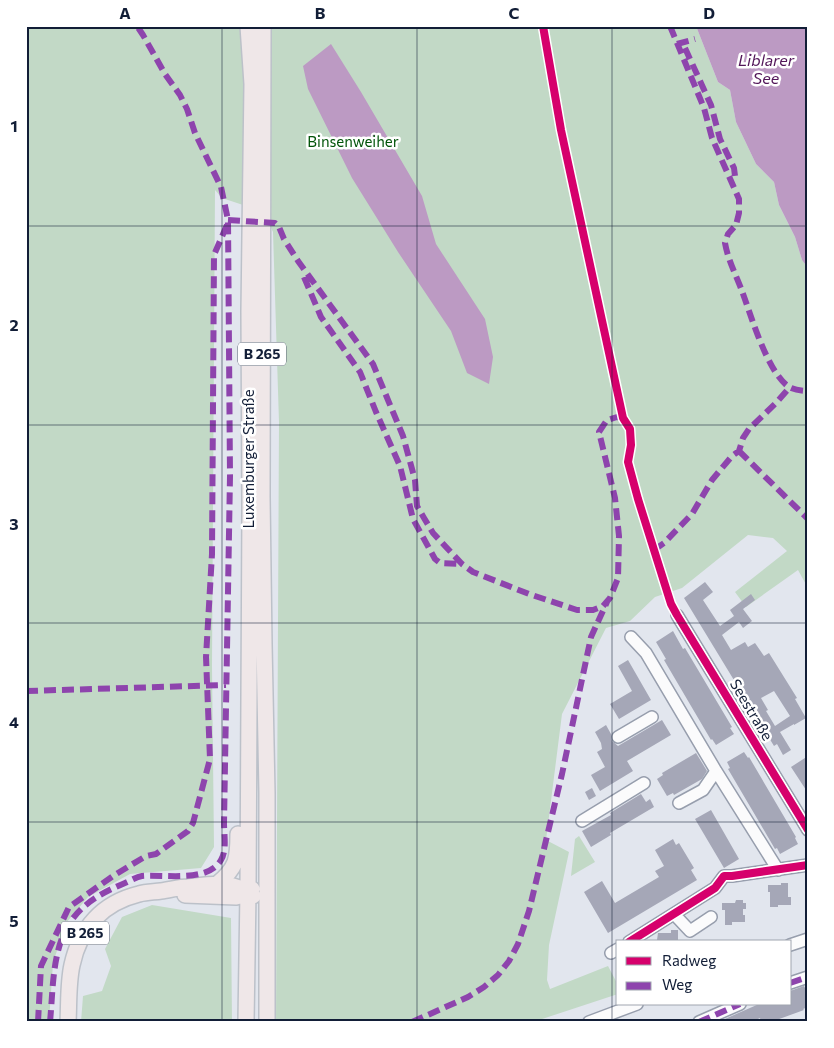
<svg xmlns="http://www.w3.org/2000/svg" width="834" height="1048" font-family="Commissioner,sans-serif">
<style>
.green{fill:#c2d9c6}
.water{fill:#bc9ac3}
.building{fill:#a5a7b7;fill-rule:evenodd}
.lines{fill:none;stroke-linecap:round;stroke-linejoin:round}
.minor-casing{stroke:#979ead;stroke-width:14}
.major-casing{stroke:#bcc1c9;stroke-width:18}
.minor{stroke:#fbfbfc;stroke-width:11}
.major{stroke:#efe7e8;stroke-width:15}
.quiet{stroke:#8e44ad;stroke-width:6;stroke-dasharray:12 6;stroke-linecap:butt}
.cycleway-casing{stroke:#fff;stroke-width:11}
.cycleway{stroke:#d6006c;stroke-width:8}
.grid{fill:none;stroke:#121e37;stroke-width:1;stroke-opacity:0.55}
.labels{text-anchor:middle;stroke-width:5;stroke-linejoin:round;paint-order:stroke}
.shield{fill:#fff;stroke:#596273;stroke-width:1}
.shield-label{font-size:14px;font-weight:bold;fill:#121e37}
.park-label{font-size:15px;fill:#025409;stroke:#fff}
.street-label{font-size:15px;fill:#121e37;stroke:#fff}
.water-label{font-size:16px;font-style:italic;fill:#521659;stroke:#fff}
.neatline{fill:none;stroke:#121e37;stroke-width:2}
.grid-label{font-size:16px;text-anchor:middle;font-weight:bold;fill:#121e37}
</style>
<rect width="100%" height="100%" fill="#e2e6ee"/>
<path class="green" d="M26 26H696L718 82 730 90 736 122 756 164 774 182 779 205 795 237 802 260 808 268V588L798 570 746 607 735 592 787 551 773 538 748 535 682 588 655 597 630 621 606 628 562 714 546 840 569 852 549 945 547 980 550 989 608 966 618 985V994L533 1022H276L279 422 273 232 269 223 246 206 222 198 215 190 212 666 214 847 201 868 130 874 88 897 66 923 53 963 49 1022H26Z
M579 836 595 862 571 876 575 839Z
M152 905 231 918 232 1022H81L83 996 102 991 111 966 105 949 122 917Z"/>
<path class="water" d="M696 26H808V268L802 260 795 237 779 205 774 182 756 164 736 122 730 90 718 82Z
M331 44 361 92 422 196 436 244 485 319 493 357 489 384 467 373 451 331 398 252 352 178 308 89 303 66Z"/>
<path class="building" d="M705 582 713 592 703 600 720 626 734 616 730 610 751 594 755 600 743 609 752 621 743 628 739 622 722 635 731 650 745 642 748 647 755 643 764 656 769 653 797 698 795 699 806 718 794 725V724L780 732 791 750 783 755 777 744 774 746 684 598ZM774 691 790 716 775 726 766 711 768 710 761 698Z
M673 631 683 649 685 648 732 727 730 728 734 734 716 745 712 739 711 740 664 660 666 659 656 642Z
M628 660 651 700 619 719 610 704 632 691 618 666Z
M662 720 671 735 627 761 633 771 600 791 591 775 605 767 597 752 602 749 601 743 595 732 606 725 611 734V738L612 741 618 746Z
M744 752 748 758 749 757 796 837 795 838 798 844 780 854 777 848 775 849 728 769 730 768 727 762Z
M696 753 707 771 702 779 674 795 673 793 667 796 657 779 663 775 662 773Z
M808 756V793L791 767Z
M592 788 596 796 589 800 585 792Z
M641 794 646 802 650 799 654 807 610 833 611 835 591 847 582 831 611 815 610 813Z
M711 810 739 859 724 868 695 819Z
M673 839 676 845 679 843 694 868 691 870 697 880 608 933 584 892 602 881 615 903 659 877 655 871 664 866 655 850Z
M781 883H788V897H791V905H778V907H770V892H768V885H781Z
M736 900H743V903H746V909H743V915H745V922H732V925H725V910H722V903H735Z
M671 930H678V942H660V940H657L658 933H671Z
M804 986 806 990 808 989V997L805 998 808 1007 803 1009 804 1010 771 1022H761L760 1018 752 1022H718L759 1004H790V991Z"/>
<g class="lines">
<defs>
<path id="minor" d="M677 615 808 830
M631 637 646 653 716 771 778 870
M618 737 652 717
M679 803 703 790 716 771
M582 821 644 783
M674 914 690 931 711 917
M629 942 715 888 724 876H732L808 865
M790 945 808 939
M611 953 618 949
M790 983 808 977
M589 1022 637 1004
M699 1022 740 1004"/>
<path id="major" d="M263 26 262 497 264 644 267 793V1022
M217 884C237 868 238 858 238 834
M185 895 236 897 244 895 252 889
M68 1022C69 1003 68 983 72 965 80 928 102 903 139 894 146 892 154 892 161 891 170 890 179 887 188 887 212 884 233 880 253 896
M246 1022 248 892 250 508 249 311 252 84 248 26"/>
</defs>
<use href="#minor" class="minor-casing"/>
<use href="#major" class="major-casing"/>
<use href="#minor" class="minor"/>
<use href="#major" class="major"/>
<path class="quiet" d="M670 26 704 108 712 138 739 199V213L736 225 728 234 725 243C728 260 736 275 742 291 751 315 767 372 789 387 794 390 802 391 808 391
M677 44 695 39
M685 48 711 105 720 139 734 168 735 176 731 181
M228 220 275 223 279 227 284 239 298 261 373 364 403 436 415 480 417 506 424 518 433 533 446 547 462 564 473 572 529 594 577 610H593L603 606 610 598 618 578 619 536 615 498 599 432 607 420 617 417 623 418
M304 277 321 317 360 372 376 412 400 466 413 519 435 559 440 563 462 564
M739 451 808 519
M654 550 664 543 692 514 712 480 732 456 739 451 743 438 749 429 776 403 790 387
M26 691 226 685
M790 983 808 977
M38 1022 41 966 69 907 113 876 146 856 156 854 188 831 193 823 210 759 206 657 212 554 214 255 227 225
M50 1022C53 991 52 957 66 929 79 905 101 893 125 883 130 881 136 877 142 876 165 874 208 883 221 860 227 850 224 835 224 823L230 476 228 220 221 187 195 133 187 109 180 95 165 74 143 35 137 26
M412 1022 468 997 484 987 498 975 509 961 518 944 529 911 562 774 591 637 607 602
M699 1022 740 1004"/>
<defs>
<path id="cycleway" d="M543 26 561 130 623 418 630 429 631 445 628 462 638 499 671 604 677 615 808 830
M629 942 715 888 724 876H732L808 865"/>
</defs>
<use href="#cycleway" class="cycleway-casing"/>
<use href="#cycleway" class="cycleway"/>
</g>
<path class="grid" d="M222 26V1022M417 26V1022M612 26V1022M26 226H808M26 425H808M26 623H808M26 822H808"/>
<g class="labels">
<g class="shield">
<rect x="238" y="342.5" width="48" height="23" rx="4"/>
<rect x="61" y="921.5" width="48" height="23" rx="4"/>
</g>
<g class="shield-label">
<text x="262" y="359">B 265</text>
<text x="85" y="938">B 265</text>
</g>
<g class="park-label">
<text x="353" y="147">Binsenweiher</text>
</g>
<g class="street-label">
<text transform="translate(249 459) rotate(-90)" y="5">Luxemburger Straße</text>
<text transform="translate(751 710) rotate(59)" y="5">Seestraße</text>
</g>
<g class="water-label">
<text x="766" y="66">Liblarer<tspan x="766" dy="18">See</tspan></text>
</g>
</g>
<rect width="834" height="1048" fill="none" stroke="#ffffff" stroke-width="55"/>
<rect x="616" y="940" width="175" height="65" fill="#ffffff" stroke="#a0a5af"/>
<rect x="626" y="957" width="25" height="8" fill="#d6006c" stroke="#a0a5af"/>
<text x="662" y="966" font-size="15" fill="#121e37">Radweg</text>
<rect x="626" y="982" width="25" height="8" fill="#8e44ad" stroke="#a0a5af"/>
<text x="662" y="990" font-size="15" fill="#121e37">Weg</text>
<rect x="28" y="28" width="778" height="992" class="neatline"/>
<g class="grid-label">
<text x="125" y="19">A</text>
<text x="320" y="19">B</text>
<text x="514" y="19">C</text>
<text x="709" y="19">D</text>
<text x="14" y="132">1</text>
<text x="14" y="331">2</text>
<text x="14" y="530">3</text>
<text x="14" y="728">4</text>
<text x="14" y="927">5</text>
</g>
</svg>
